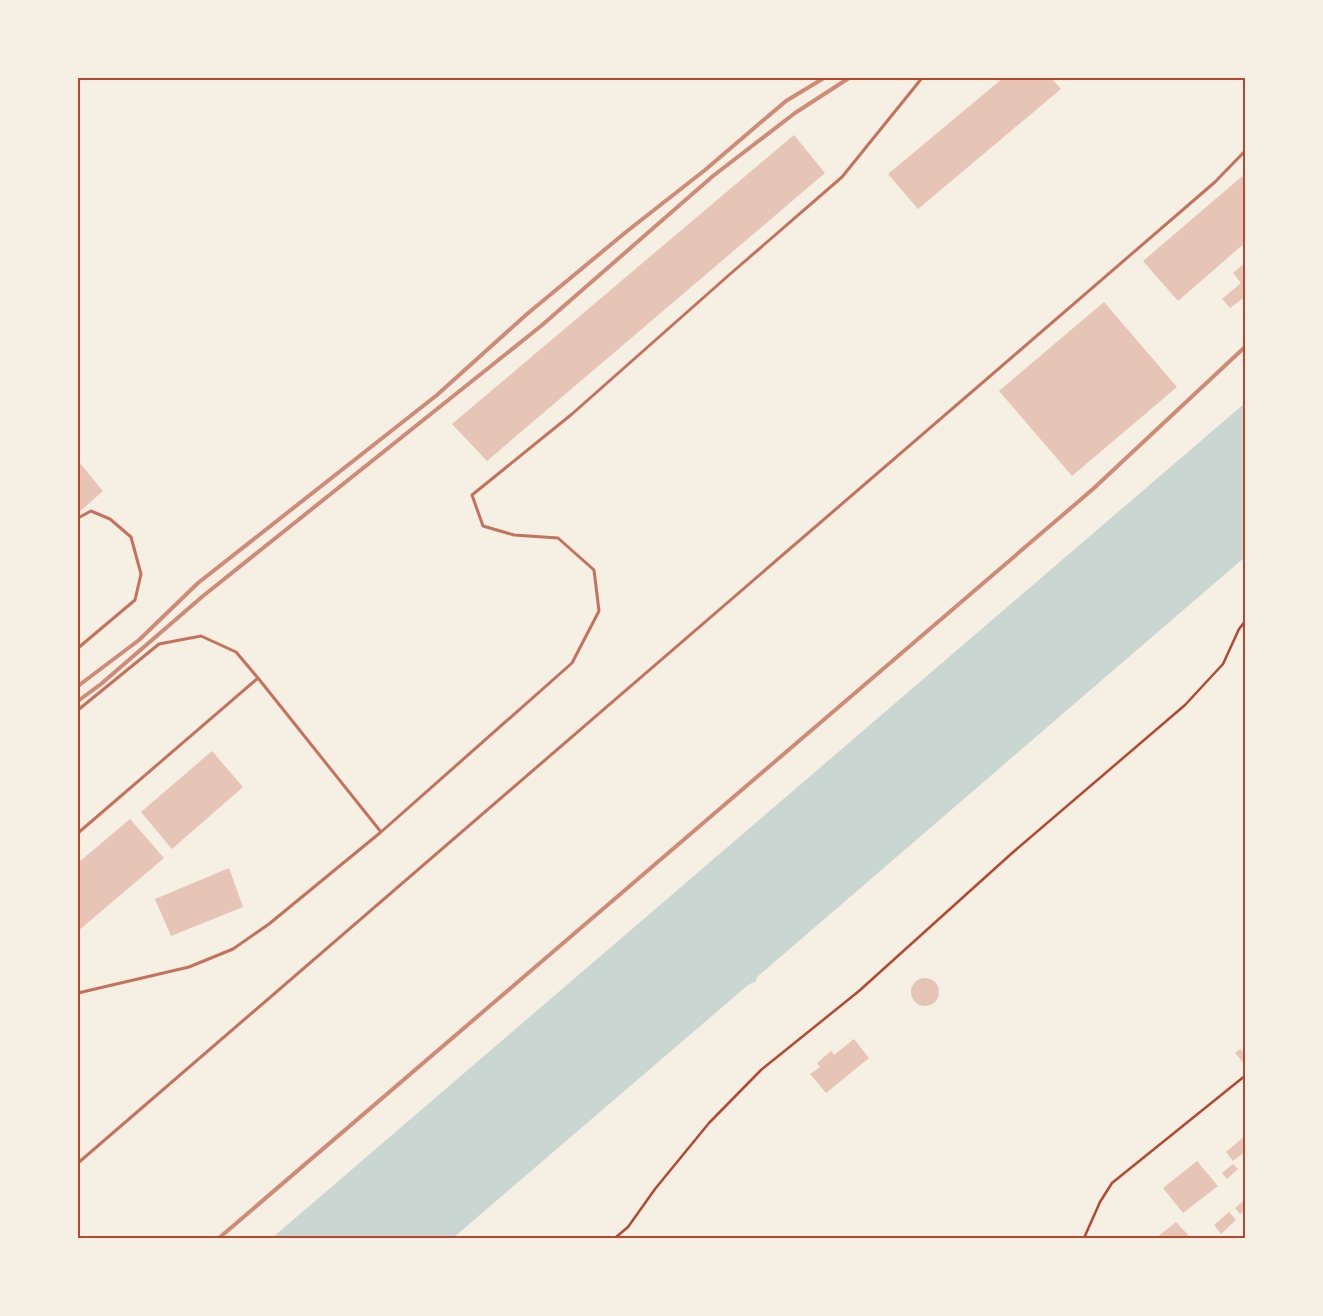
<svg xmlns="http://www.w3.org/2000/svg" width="1323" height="1316" font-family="'Nunito Sans',sans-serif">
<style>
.water{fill:#c9d6d2}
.building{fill:#e6c5b7}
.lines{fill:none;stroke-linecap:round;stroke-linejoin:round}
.path{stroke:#b5482f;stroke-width:2.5}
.service{stroke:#c5725c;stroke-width:3}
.rail{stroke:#cf8b77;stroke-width:4}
.neatline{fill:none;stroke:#b5482f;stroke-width:2}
</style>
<rect width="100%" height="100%" fill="#f6efe4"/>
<path class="water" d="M1245 403V557L757 977 756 981 748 985 453 1238H272Z"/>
<path class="building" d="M1003 78H1051L1061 89 918 209 888 174Z
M794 135 825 173 487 461 452 424Z
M1246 173V242L1178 301 1143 261Z
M1246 262V296L1230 308 1222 299 1241 283 1233 273Z
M1104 302 1177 387 1072 476 999 391Z
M78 461 103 491 78 513Z
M212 751 243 787 172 849 141 812Z
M130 819 164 858 78 931V863Z
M229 868 243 907 171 936 155 899Z
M911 992a14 14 0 1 1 28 0a14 14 0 1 1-28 0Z
M854 1039 869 1058 826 1093 810 1074 820 1067 817 1063 831 1051 834 1055Z
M1240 1049 1246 1055V1066L1235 1053Z
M1246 1135V1151L1233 1161 1226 1152Z
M1197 1161 1218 1186 1183 1213 1163 1188Z
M1233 1164 1238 1169 1227 1179 1222 1173Z
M1246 1199V1209L1240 1214 1235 1208Z
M1229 1212 1236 1220 1221 1234 1214 1225Z
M1176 1222 1191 1238H1156Z"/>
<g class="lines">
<path class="path" d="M615 1238 628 1227 655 1189 709 1123 761 1070 859 991 1011 854 1185 705 1223 664 1239 629 1246 620
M1084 1238 1100 1202 1112 1183 1246 1075"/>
<path class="service" d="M78 518 91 511 110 519 131 537 141 574 135 600 78 648
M78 710 159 644 201 636 236 652 258 678
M78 833 258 678 381 832 572 663 599 611 594 570 558 538 514 535 483 526 472 495 572 414 729 275 842 177 922 78
M78 993 189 967 233 949 269 924 381 832
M78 1163 1215 182 1246 150"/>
<path class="rail" d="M78 686 139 640 198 583 437 395 527 314 626 232 705 170 786 101 824 78
M78 701 101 684 203 596 541 326 713 176 795 113 849 78
M219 1238 1093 489 1246 346"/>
</g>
<rect width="1323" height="1316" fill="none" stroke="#f6efe4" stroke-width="158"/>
<rect x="79" y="79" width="1165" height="1158" class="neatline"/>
</svg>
